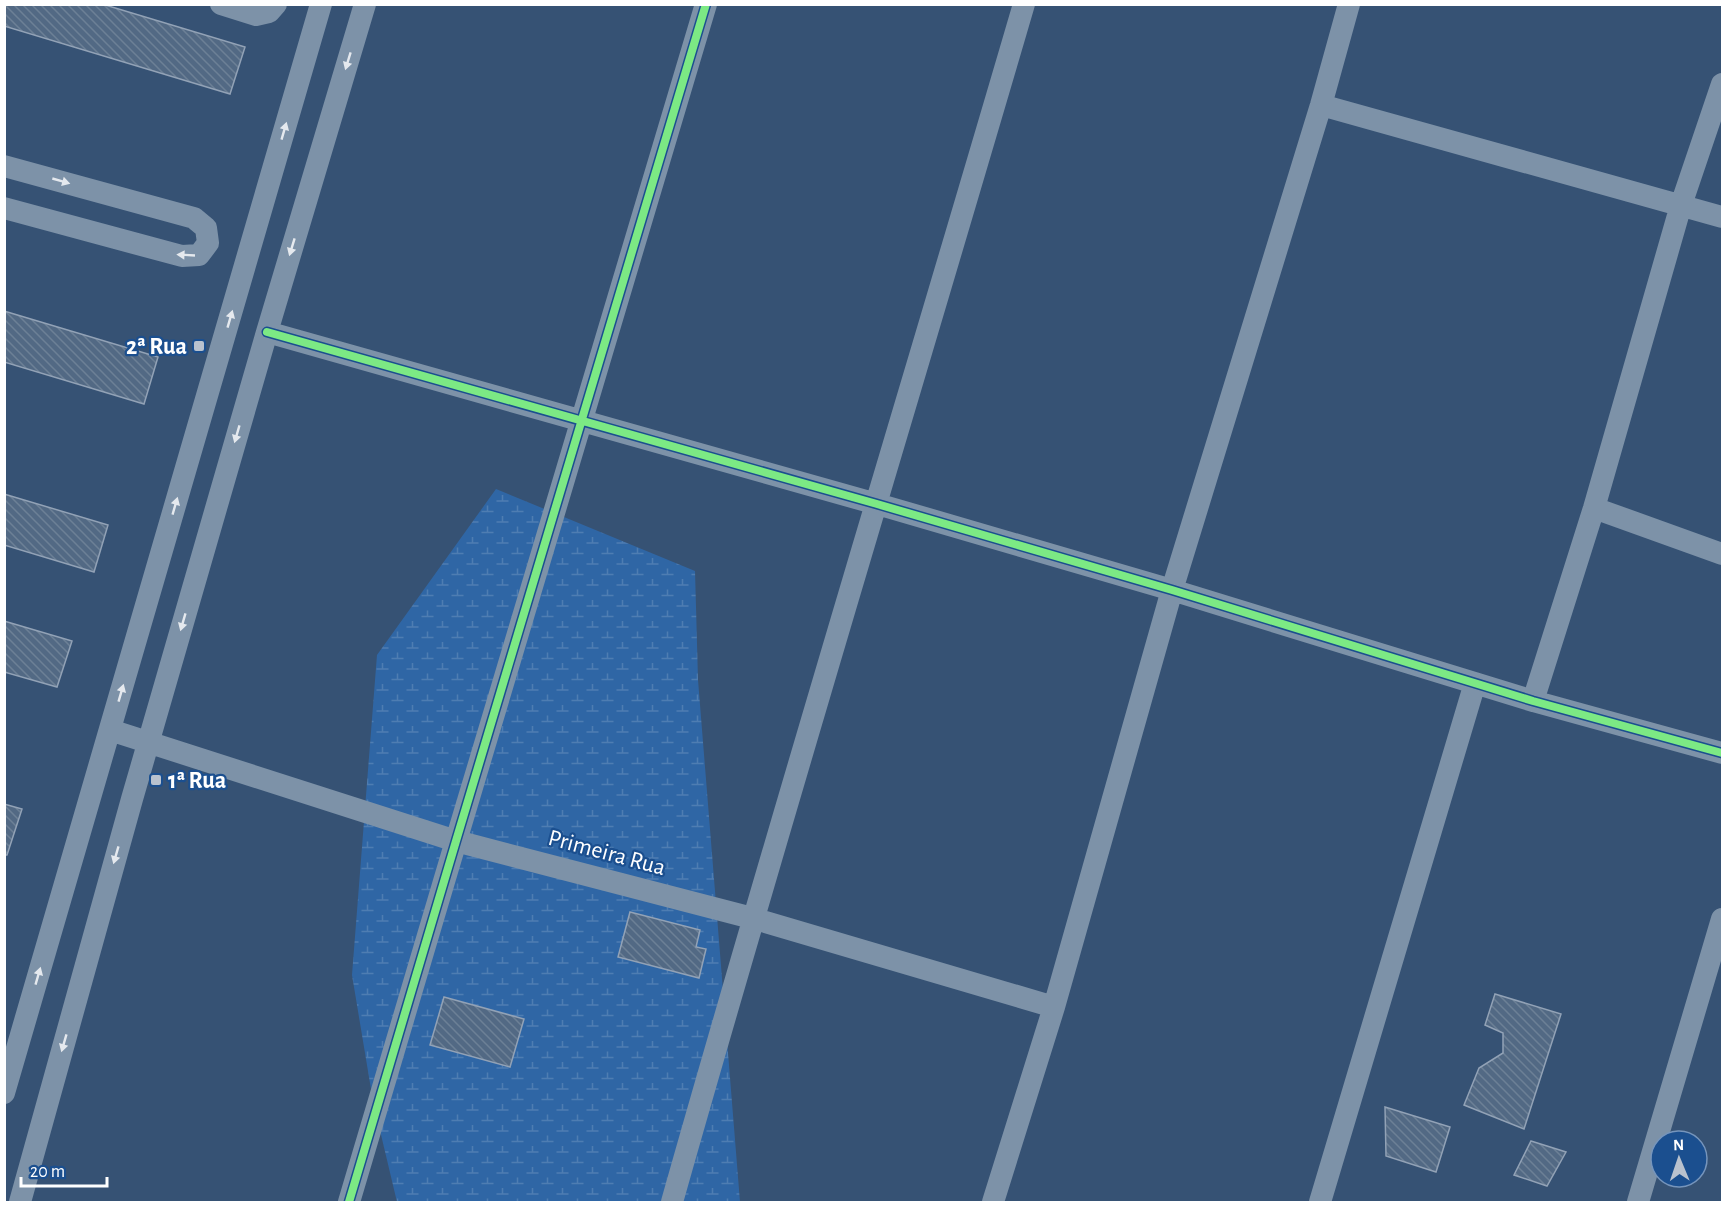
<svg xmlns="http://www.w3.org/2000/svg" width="1727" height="1207" font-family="'Alegreya Sans',sans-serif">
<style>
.wetland{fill:url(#wetland-marsh)}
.building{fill:url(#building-back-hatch);stroke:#92a2b6;stroke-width:1.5}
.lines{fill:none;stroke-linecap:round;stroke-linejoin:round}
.street{stroke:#7d92a8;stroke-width:22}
.cycleway-casing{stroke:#1b4f8f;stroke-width:11}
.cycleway{stroke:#7ce984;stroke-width:8}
.oneway{fill:#e5e9ee}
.poi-dot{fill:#b9c2ce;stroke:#1b4f8f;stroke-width:2}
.labels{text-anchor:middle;stroke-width:4.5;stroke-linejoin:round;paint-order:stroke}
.poi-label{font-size:24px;font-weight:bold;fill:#fff;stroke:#1b4f8f;text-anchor:end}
.street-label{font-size:24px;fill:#fff;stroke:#1b4f8f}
</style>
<defs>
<pattern id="wetland-marsh" width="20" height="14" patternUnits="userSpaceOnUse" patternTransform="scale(1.5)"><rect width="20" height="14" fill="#2f66a5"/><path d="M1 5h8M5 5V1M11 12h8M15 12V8" fill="none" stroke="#4e7db2"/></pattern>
<pattern id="building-back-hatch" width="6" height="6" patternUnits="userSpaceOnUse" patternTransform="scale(1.5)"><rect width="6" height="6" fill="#526984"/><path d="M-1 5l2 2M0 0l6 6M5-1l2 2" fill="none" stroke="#6c8096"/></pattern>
</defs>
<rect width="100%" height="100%" fill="#365274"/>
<path class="wetland" d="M496 489 695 571 698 680 740 1202H397L373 1101 352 975 377 655Z"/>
<path class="building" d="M4 4H102L245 47 230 94 4 26Z
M4 311 158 357 144 404 4 362Z
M4 494 108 525 94 572 4 545Z
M4 621 72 641 57 687 4 672Z
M4 804 22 809 7 855H4Z
M630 912 700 930 696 947 706 949 699 978 618 957Z
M1495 994 1561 1014 1524 1129 1464 1105 1479 1068 1503 1053V1033L1485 1025Z
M444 997 524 1019 510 1067 430 1045Z
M1385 1107 1450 1127 1436 1172 1386 1156Z
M1531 1141 1566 1152 1547 1186 1514 1175Z"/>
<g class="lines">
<path class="street" d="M221 4 256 15 269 12 276 4
M1321 105 1722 217
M4 166 194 218 206 228 208 243 199 255 182 256 4 208
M267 332 877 504 1172 590 1533 701 1722 753
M1594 508 1722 554
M1533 701 1594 508 1681 205 1722 84
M110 730 456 841 752 918 1054 1007
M4 1093 321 4
M20 1202 132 799 267 332 365 4
M349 1202 456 841 706 4
M672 1202C785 802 907 404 1024 4
M993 1202 1054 1007 1172 590 1321 105 1349 4
M1320 1202 1475 683
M1638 1202 1722 919"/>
<defs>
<path id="cycleway" d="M267 332 877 504 1172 590 1533 701 1722 753
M349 1202 456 841 706 4"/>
</defs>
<use href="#cycleway" class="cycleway-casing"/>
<use href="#cycleway" class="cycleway"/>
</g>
<defs><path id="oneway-solid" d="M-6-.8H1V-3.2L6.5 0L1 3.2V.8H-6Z" transform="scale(1.5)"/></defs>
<g class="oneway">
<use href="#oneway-solid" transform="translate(348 61) rotate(107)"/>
<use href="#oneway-solid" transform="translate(284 131) rotate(-74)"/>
<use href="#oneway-solid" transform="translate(61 181) rotate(16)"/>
<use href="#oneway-solid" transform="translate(292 247) rotate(107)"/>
<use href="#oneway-solid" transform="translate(186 255) rotate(-177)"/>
<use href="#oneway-solid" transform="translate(230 319) rotate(-74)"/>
<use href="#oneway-solid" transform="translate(237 434) rotate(106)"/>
<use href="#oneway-solid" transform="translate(175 506) rotate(-74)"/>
<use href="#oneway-solid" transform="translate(183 622) rotate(106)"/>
<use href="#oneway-solid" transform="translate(121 693) rotate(-74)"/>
<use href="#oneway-solid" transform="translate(116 855) rotate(106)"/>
<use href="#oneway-solid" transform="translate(38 976) rotate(-74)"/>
<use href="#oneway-solid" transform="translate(64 1043) rotate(106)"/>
</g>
<g class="poi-dot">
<rect x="193" y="340" width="12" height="12" rx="3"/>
<rect x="150" y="774" width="12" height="12" rx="3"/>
</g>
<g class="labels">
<g class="poi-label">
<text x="187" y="354">2ª Rua</text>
<text x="168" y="788" text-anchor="start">1ª Rua</text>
</g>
<g class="street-label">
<text transform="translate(607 852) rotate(15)" y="8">Primeira Rua</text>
</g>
</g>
<rect width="1727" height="1207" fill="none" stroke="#ffffff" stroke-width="12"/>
<g transform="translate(1679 1159) rotate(358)"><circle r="28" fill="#1b4f8f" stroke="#7695bc" stroke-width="1.5"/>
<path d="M0-4.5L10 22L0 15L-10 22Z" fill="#b9c2ce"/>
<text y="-9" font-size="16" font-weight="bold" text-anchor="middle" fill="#ffffff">N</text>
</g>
<path d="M21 1177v9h86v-9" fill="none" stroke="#ffffff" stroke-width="3"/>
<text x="30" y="1177" font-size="18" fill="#ffffff" stroke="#1b4f8f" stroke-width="4.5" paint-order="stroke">20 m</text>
</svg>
